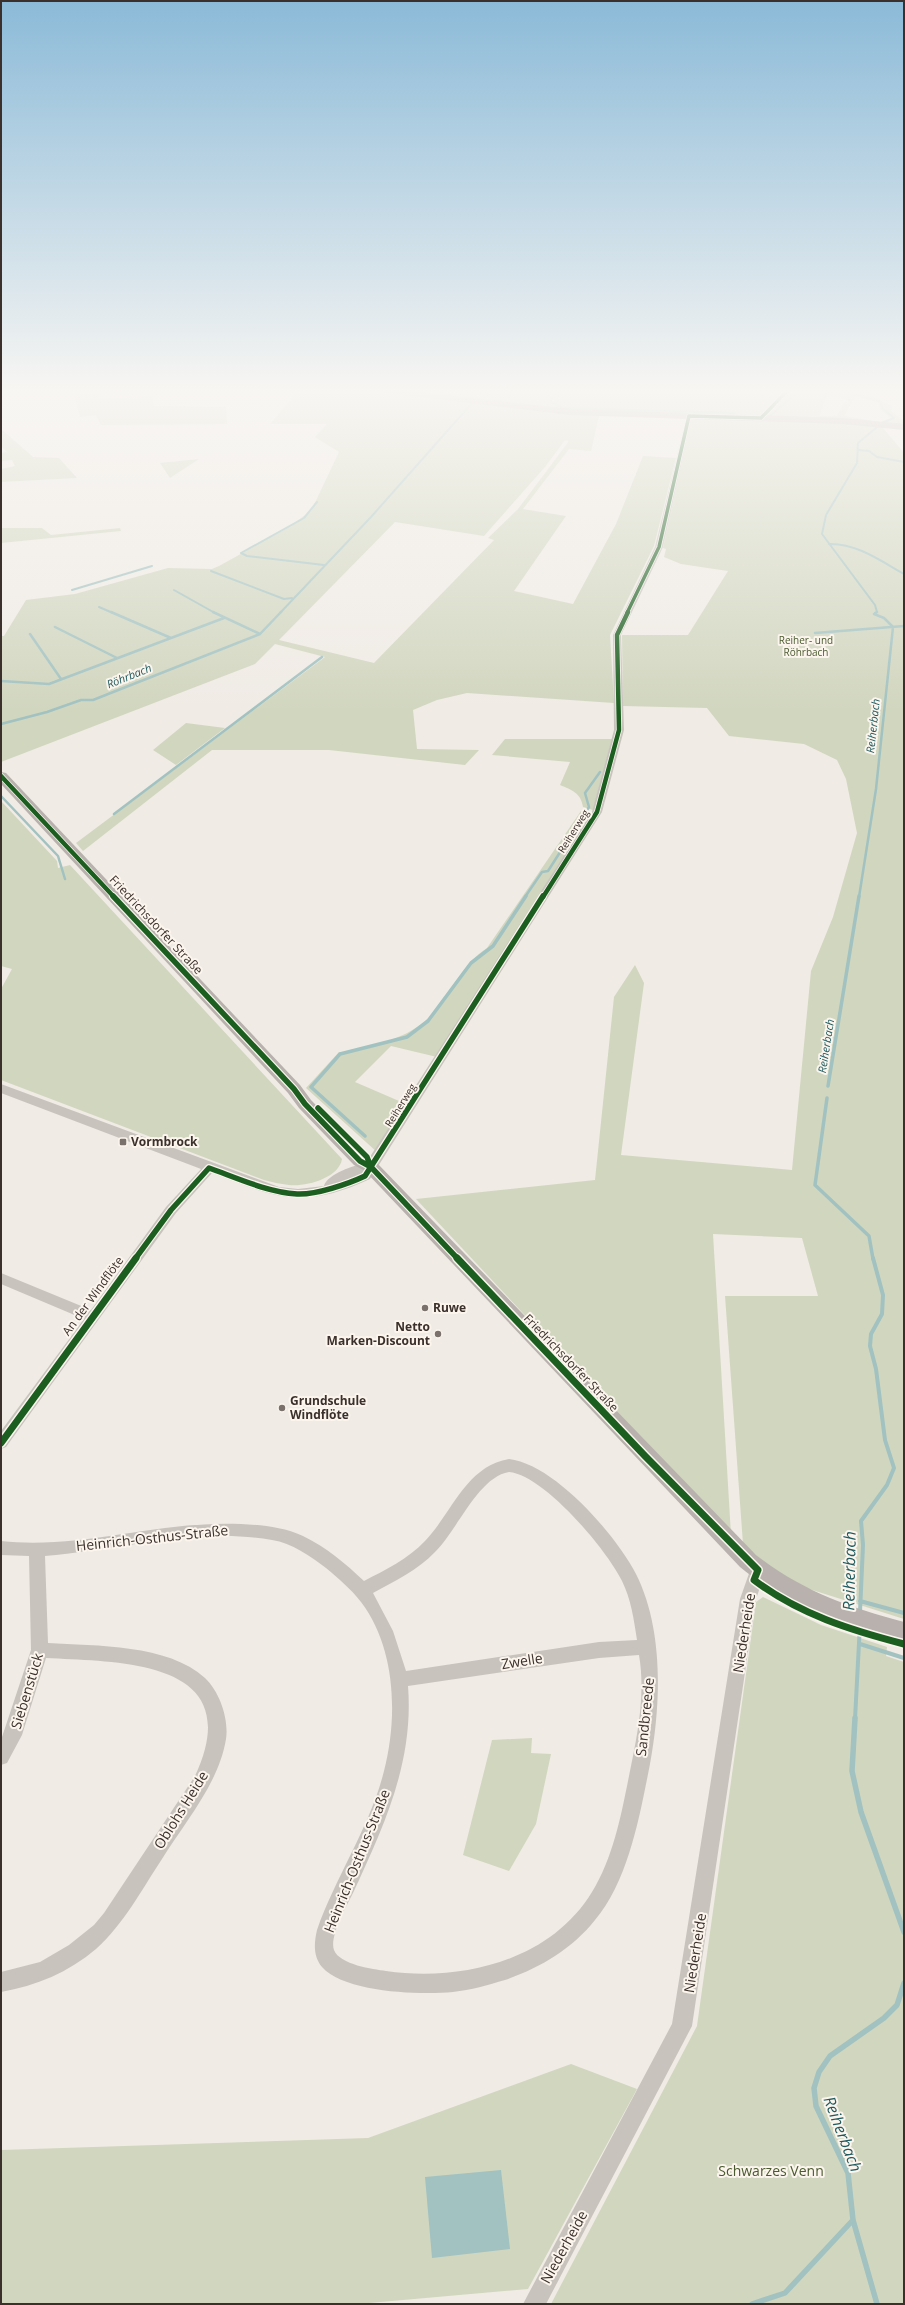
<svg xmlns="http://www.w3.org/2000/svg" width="905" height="2305" font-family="'Open Sans',sans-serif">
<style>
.green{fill:#d1d6bf;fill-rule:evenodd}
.water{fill:#a1c2c1}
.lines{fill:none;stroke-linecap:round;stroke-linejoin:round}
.stream-far4{stroke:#a1c2c1;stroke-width:2}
.stream-far3{stroke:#a1c2c1;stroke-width:2.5}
.stream-far2{stroke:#a1c2c1;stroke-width:3.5}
.stream-far1{stroke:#a1c2c1;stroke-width:4}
.stream{stroke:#a1c2c1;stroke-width:5.5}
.minor{fill:#c9c3be;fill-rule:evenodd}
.major{fill:#b8b1ad;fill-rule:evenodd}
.cycleway-far3-casing{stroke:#fbf5ee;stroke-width:5}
.cycleway-far2-casing{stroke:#fbf5ee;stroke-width:6}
.cycleway-far1-casing{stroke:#fbf5ee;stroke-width:8}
.cycleway-casing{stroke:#fbf5ee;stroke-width:10}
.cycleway-far3{stroke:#1b5e20;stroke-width:3.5}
.cycleway-far2{stroke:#1b5e20;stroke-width:4.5}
.cycleway-far1{stroke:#1b5e20;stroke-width:5.5}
.cycleway{stroke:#1b5e20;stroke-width:7}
.poi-dot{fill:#7a716c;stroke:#fbf5ee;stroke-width:1.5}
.labels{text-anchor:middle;stroke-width:4;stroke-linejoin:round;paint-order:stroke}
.far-park-label{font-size:10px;fill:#4a5a2e;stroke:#fbf5ee}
.far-street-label{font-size:10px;fill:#3b302b;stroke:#fbf5ee}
.far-water-label{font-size:11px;font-style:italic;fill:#1f5a5e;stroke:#fbf5ee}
.street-label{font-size:12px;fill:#3b302b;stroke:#fbf5ee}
.poi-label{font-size:12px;font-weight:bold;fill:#3b302b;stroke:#fbf5ee;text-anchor:start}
.near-street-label{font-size:14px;fill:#3b302b;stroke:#fbf5ee}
.near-park-label{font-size:14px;fill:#4a5a2e;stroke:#fbf5ee}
.near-water-label{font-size:16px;font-style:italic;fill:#1f5a5e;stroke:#fbf5ee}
</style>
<rect width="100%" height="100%" fill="#f0ebe5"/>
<path class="green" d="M299 390H877L870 396 892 406 891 411 904 421V425L883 427V428L904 453V1619L806 1588 777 1573 743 1544 725 1296H818L802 1238 713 1234 731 1535 416 1199 595 1180 614 997 635 965 644 983 621 1155 792 1170 811 971 833 917 857 833 846 779 837 760 804 744 729 736 707 708 623 706 622 635H688L728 571 681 564 664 557 666 549 663 548 691 420 695 419 599 415 591 451 569 449 523 509 566 516 514 591 573 604 616 524 643 456 676 458 654 546 610 635 614 703 467 693 437 700 413 710 417 749 479 750 465 765 329 750H212L83 851 76 843 325 657 275 644 255 664 1 762V636H4L26 600 75 594 168 568 212 569 219 566 284 530 311 511 339 452 315 437 327 424H270ZM827 395 846 399 837 416H819ZM856 395 879 403 880 409 891 418 880 422 844 416ZM565 440 569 441 518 509 488 538 494 540 374 663 279 640 395 522 484 536 545 467Z
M93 391 103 399 152 396 154 406 226 407 227 424 101 425 96 415 80 417 74 393Z
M1 429 33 457 59 458 77 478 1 482V469L15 466 12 460 1 461V453L7 452 1 446Z
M199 459 170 478 160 463Z
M1 528H42L51 535 120 528 121 531 1 543Z
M186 723 225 728 176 765 153 750Z
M505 739H612L593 810 583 807C581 793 572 790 560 785L570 762 492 755Z
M1 801 57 861 58 868 70 865 342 1159C339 1178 306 1187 289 1185 280 1184 272 1182 264 1180L1 1080V989L12 969 1 966Z
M581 811 591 814 437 1057 391 1046 355 1082 406 1104 377 1152 306 1088 339 1052 346 1053C373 1045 403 1040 425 1021 450 999 458 967 487 948Z
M763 1597 821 1625 887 1647 886 1656 904 1662V2304H551L697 2026 756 1602Z
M532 1738 531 1753 551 1754 536 1824 509 1871 463 1855 492 1740Z
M571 2064 637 2089 528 2289 358 2304H1V2150L368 2138Z"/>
<path class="water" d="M501 2170 510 2249 432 2258 425 2177Z"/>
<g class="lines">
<path class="stream-far4" d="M545 390 547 395 552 398 551 402 563 408 735 413
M838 390 881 402 882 408 894 418 882 423 858 443 857 463 826 515 822 534 875 605 877 612 875 613
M770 416 800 390
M859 450 869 451 877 457 904 462
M317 502 304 518 241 553 247 556 324 565
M829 544C856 543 881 561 904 574
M211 571 284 599 292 598
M72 590 152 566
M174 590 215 613
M99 607 113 613
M280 613 371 517 473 402"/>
<path class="stream-far3" d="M111 612 171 638
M213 612 260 634
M55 627 117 658
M815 633 904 626
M30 634 61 679
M1 681 49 684 224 618
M1 724 47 712 81 700H93L260 634 281 612
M1 796 58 856 65 879
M114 814 322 657
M525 897 542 872 548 871 589 807 585 793 600 772
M859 897 876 789 893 627 884 618 874 614 877 612"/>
<path class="stream-far2" d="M828 1086 859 896
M827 1098 815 1185 869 1236 873 1259
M365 1136 311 1087 340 1054 407 1037 428 1021 471 963 493 946 526 896"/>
<path class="stream-far1" d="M860 1601 904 1613
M860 1612 863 1545 861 1521 887 1485 894 1468 885 1440 876 1369 870 1346 871 1334 882 1314 883 1295 873 1258
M860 1644 904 1658
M855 1719 860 1624"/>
<path class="stream" d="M855 1718 852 1771 861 1812 904 1932
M752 2304 785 2293 853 2220
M877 2304 853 2220 848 2173 816 2106 814 2088 819 2072 830 2056 884 2018 897 2005 904 1983"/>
<path class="minor" d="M785 390H791L763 419H759V417Z
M687 415 692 416 663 547 621 635 624 730 602 812 370 1179C303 1210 276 1198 212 1173L176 1213 6 1447 1 1449V1431L84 1319 1 1284V1273L91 1310 166 1207 201 1169 1 1093V1084L279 1187 298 1189 324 1186C327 1174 355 1165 366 1163L592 812 614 730 613 635 655 547Z
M509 1459C554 1464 616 1535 636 1574 664 1630 661 1704 650 1764 640 1814 629 1880 595 1920 572 1949 540 1968 505 1980 488 1985 471 1990 453 1992 421 1995 345 1993 322 1967 313 1956 314 1943 317 1930 336 1876 370 1827 384 1771 398 1717 396 1648 361 1602 351 1589 338 1578 326 1568 310 1556 292 1543 272 1540 197 1527 120 1550 45 1556L48 1643C96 1646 168 1644 205 1678 220 1692 229 1720 226 1739 219 1783 185 1822 162 1859 142 1889 124 1924 96 1949 69 1972 36 1986 1 1992V1972L40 1962 69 1945 94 1925 104 1913 195 1776C249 1660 122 1662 46 1658L22 1735 7 1763 1 1765V1740L31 1650 29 1556 1 1555V1541C81 1550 160 1520 241 1524 262 1525 283 1527 303 1536 326 1547 346 1564 364 1581 385 1570 408 1559 425 1541 452 1513 466 1466 509 1459ZM509 1472C544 1475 607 1550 622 1581 631 1599 634 1620 637 1640L599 1642 406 1671 393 1631 373 1593C395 1581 418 1570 435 1552 457 1531 478 1477 509 1472ZM639 1655C646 1696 637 1736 629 1776 621 1816 613 1858 592 1892 550 1961 461 1982 386 1971 373 1969 340 1965 334 1950 329 1937 347 1905 353 1893 384 1826 414 1762 408 1686L599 1658Z
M758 1563 764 1565 766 1570 756 1599 692 2026 546 2304H523L672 2024 740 1599 752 1565Z"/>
<path class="major" d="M382 390H404L570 409 843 418 904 424V430L843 424 570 415 386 393Z
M1 772 6 773 300 1085 311 1100 366 1157 377 1163 756 1555C802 1591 848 1607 904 1622V1642C844 1625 789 1607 740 1567L365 1171 354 1165 299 1108 288 1093 1 784Z"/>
<defs>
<path id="cycleway-far3" d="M627 613 659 547 689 416 761 418 788 390"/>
<path id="cycleway-far2" d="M1 776 114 897
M543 897 597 812 619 730 617 635 628 612"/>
<path id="cycleway-far1" d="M113 896 294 1089 305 1104 360 1161 371 1167 458 1259
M318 1108 367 1157 371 1167
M135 1259 171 1210 209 1168C237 1178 267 1192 297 1194 316 1195 348 1184 365 1176L543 896"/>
<path id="cycleway" d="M457 1258 645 1456 758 1570 754 1580C799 1614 850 1630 904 1644
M1 1443 136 1258"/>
</defs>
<use href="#cycleway-far3" class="cycleway-far3-casing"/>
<use href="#cycleway-far2" class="cycleway-far2-casing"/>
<use href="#cycleway-far1" class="cycleway-far1-casing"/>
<use href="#cycleway" class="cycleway-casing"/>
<use href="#cycleway-far3" class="cycleway-far3"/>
<use href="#cycleway-far2" class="cycleway-far2"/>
<use href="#cycleway-far1" class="cycleway-far1"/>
<use href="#cycleway" class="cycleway"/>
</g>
<linearGradient id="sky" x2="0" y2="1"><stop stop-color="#8bbad8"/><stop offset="0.55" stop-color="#f8f6f3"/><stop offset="1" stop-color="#f8f6f3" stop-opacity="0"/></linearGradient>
<rect width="905" height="712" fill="url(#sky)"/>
<g class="poi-dot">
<rect x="119" y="1138" width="8" height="8" rx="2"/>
<circle cx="425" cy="1308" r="4"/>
<circle cx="438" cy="1334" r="4"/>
<circle cx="282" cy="1408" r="4"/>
</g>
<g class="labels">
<g class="far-park-label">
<text x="806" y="644">Reiher- und<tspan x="806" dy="12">Röhrbach</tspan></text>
</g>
<g class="far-street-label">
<text transform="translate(573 831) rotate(-58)" y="4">Reiherweg</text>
<text transform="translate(400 1105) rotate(-58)" y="4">Reiherweg</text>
</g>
<g class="far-water-label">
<text transform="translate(129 676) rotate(-22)" y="4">Röhrbach</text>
<text transform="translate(873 726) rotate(-84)" y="4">Reiherbach</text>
<text transform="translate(826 1046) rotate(-81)" y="4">Reiherbach</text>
</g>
<g class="street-label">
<text transform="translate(156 925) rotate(47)" y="4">Friedrichsdorfer Straße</text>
<text transform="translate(93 1296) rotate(-54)" y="4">An der Windflöte</text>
<text transform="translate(571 1363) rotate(46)" y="4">Friedrichsdorfer Straße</text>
</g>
<g class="poi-label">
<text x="131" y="1146">Vormbrock</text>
<text x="433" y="1312">Ruwe</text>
<text x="430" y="1331" text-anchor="end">Netto<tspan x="430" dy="14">Marken-Discount</tspan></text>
<text x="290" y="1405">Grundschule<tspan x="290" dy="14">Windflöte</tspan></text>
</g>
<g class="near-street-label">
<text transform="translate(152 1538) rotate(-6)" y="5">Heinrich-Osthus-Straße</text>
<text transform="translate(744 1633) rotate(-81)" y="5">Niederheide</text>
<text transform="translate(522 1661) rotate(-9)" y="5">Zwelle</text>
<text transform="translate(27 1691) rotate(-73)" y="5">Siebenstück</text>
<text transform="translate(645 1717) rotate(-84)" y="5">Sandbreede</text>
<text transform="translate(181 1810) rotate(-58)" y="5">Oblohs Heide</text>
<text transform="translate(357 1861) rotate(-68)" y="5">Heinrich-Osthus-Straße</text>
<text transform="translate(695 1953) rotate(-81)" y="5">Niederheide</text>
<text transform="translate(564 2247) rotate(-61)" y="5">Niederheide</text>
</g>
<g class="near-park-label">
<text x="771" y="2176">Schwarzes Venn</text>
</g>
<g class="near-water-label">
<text transform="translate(849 1571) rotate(-89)" y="6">Reiherbach</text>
<text transform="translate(843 2134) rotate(69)" y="6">Reiherbach</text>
</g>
</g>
<rect width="905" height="2305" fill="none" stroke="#3b302b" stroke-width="4"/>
</svg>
